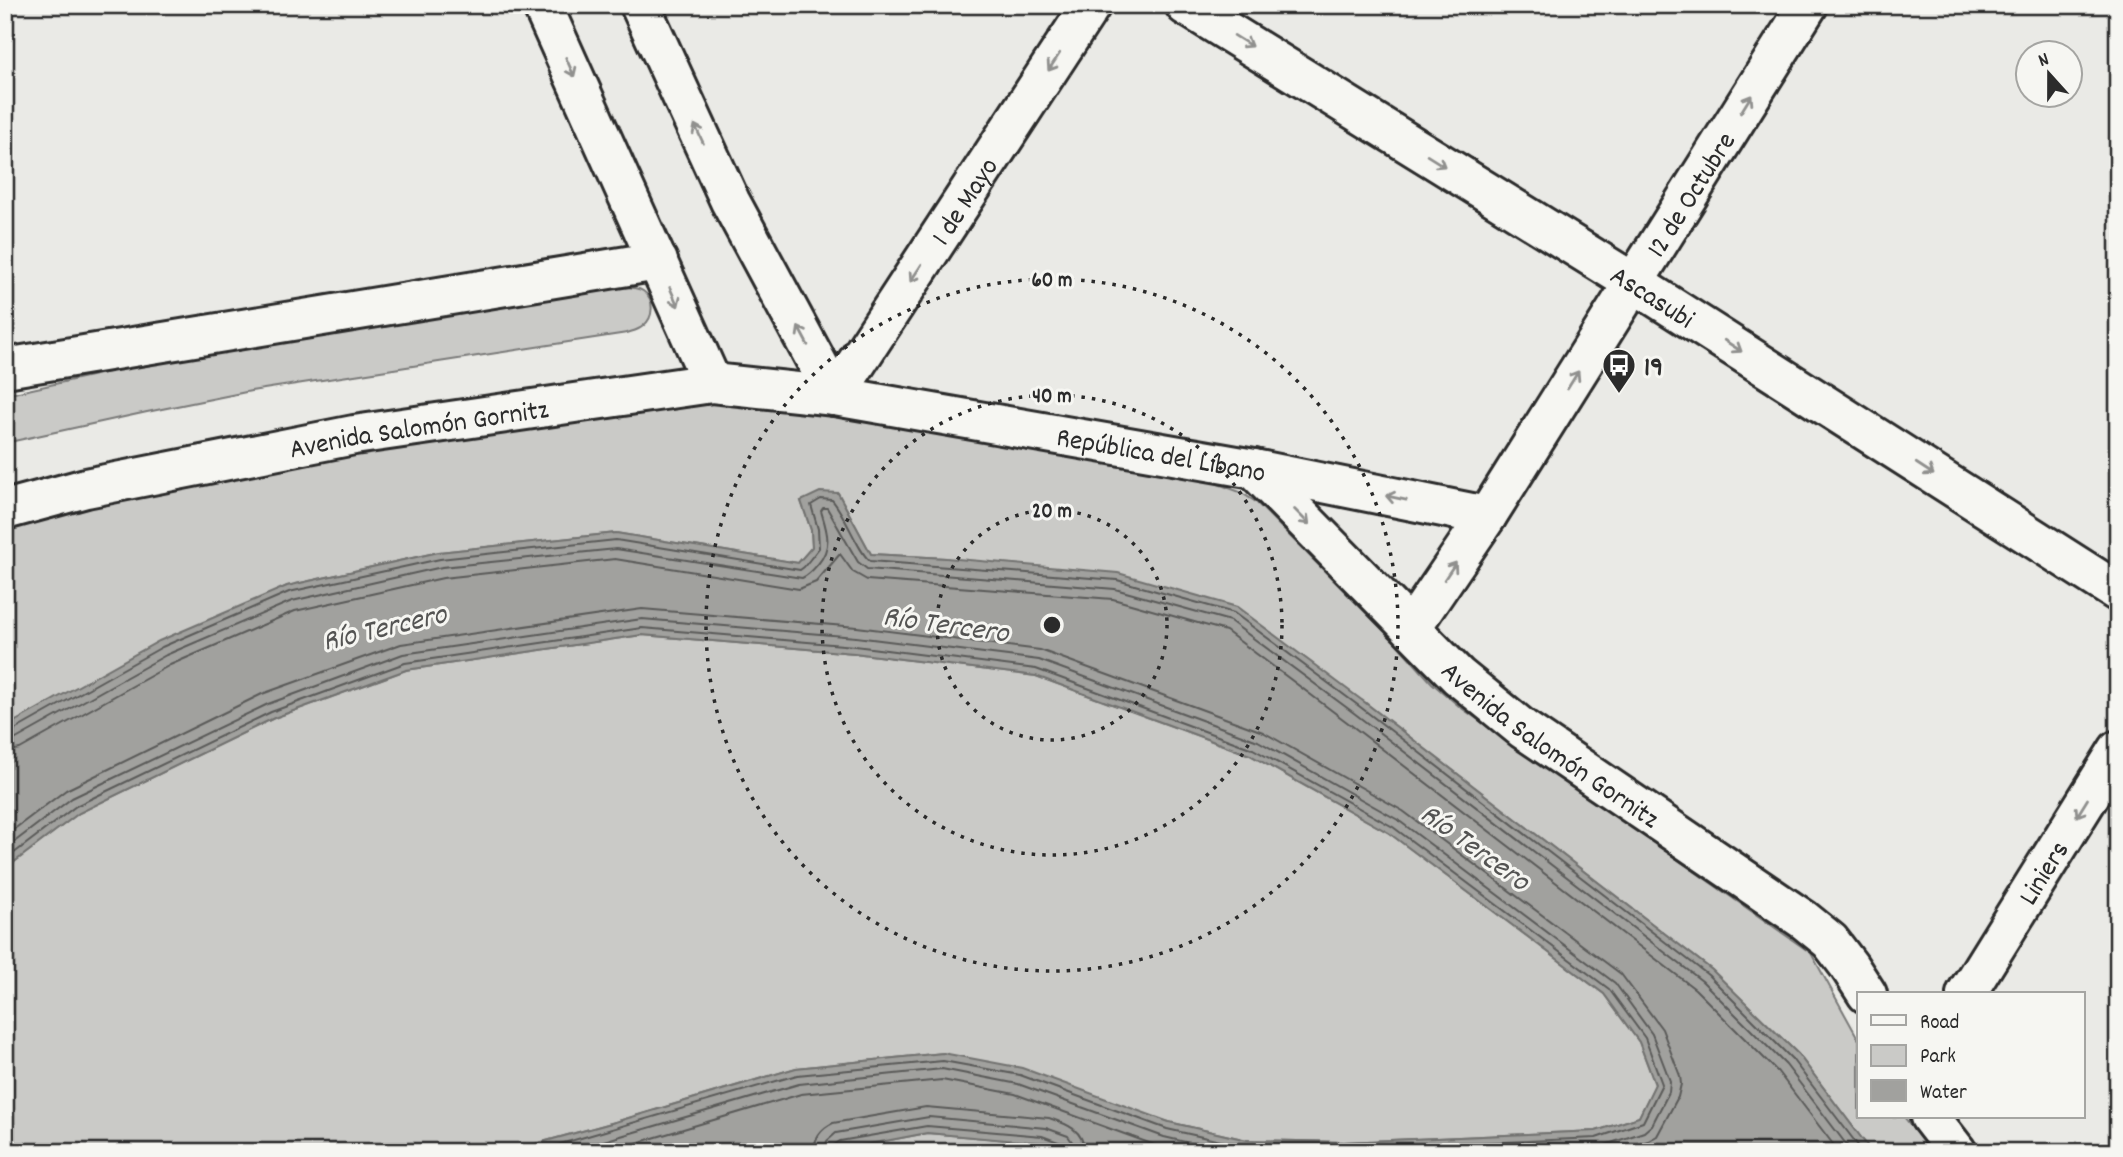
<svg xmlns="http://www.w3.org/2000/svg" width="2123" height="1157" font-family="Dekko,sans-serif">
<style>
.green{fill:#cacac7;stroke:#7a7a79;stroke-width:2}
.water{fill:#a1a19e;stroke:#727270;stroke-width:2}
.lines{fill:none;stroke-linecap:round;stroke-linejoin:round}
.shore{stroke:#5a5a59;stroke-width:2}
.street-casing{stroke:#2b2b2b;stroke-width:44}
.secondary-casing{stroke:#2b2b2b;stroke-width:44}
.street{stroke:#f6f6f2;stroke-width:38}
.secondary{stroke:#f6f6f2;stroke-width:38}
.oneway{stroke:#90908e}
.ring{fill:none;stroke:#2b2b2b;stroke-width:3.5;stroke-dasharray:3.5 7}
.labels{text-anchor:middle;stroke-width:6;stroke-linejoin:round;paint-order:stroke}
.street-label{font-size:28px;fill:#2b2b2b;stroke:#f6f6f2}
.poi-label{font-size:28px;font-weight:bold;fill:#2b2b2b;stroke:#f6f6f2;text-anchor:start}
.water-label{font-size:30px;font-style:italic;fill:#545453;stroke:#f6f6f2}
.centre{fill:#2b2b2b;stroke:#f6f6f2;stroke-width:3.5}
.ring-label{font-size:21px;text-anchor:middle;font-weight:bold;fill:#2b2b2b;stroke:#f6f6f2;stroke-width:6;stroke-linejoin:round;paint-order:stroke}
</style>
<rect width="100%" height="100%" fill="#eaeae6"/>
<filter id="ink" filterUnits="userSpaceOnUse"><feTurbulence type="fractalNoise" baseFrequency=".0143" numOctaves="2"/><feDisplacementMap in="SourceGraphic" scale="14" xChannelSelector="R" yChannelSelector="G"/><feConvolveMatrix kernelMatrix="1 2 1 2 8 2 1 2 1" color-interpolation-filters="sRGB"/></filter>
<g filter="url(#ink)">
<path class="green" d="M621 287C628 287 637 287 643 291 655 299 654 318 643 326 639 330 633 331 627 333L251 391 147 412 5 443V395L140 365Z
M714 402 834 413 1202 478 1240 492 1256 502 1397 644 1432 683 1460 707 1811 953 1859 1040V1117H1904L1932 1152H1872L1798 1054 1712 970 1363 701 946 558 871 554 838 493 801 501 811 530 812 547 798 563 616 533 439 552 287 586 5 727V528C238 467 477 437 714 402Z
M642 635 854 653 1036 676 1250 755 1389 833 1604 994 1639 1042 1655 1085 1639 1117 1596 1131 1344 1142 1247 1140 1169 1122 943 1053 796 1068 615 1122 506 1152H5V869L79 813 274 718 406 670Z
M927 1133 1042 1143 1067 1152H828Z"/>
<path class="water" d="M820 492 838 493 871 554 946 558 1118 573 1237 607 1363 701 1712 970 1798 1054 1872 1152H1067L1041 1143 927 1133 828 1152H506L615 1122 796 1068 943 1053 1022 1068 1169 1122 1247 1140 1344 1142 1596 1131 1639 1117 1655 1084 1639 1042 1604 994 1389 833 1250 755 1036 676 854 653 642 635 406 670 274 718 79 813 5 869V727L159 641 287 586 439 552 616 533 798 563 812 547 811 530 801 501Z"/>
<g class="lines">
<path class="shore" d="M5 732H11L162 647 289 592 440 559 616 540 800 570 804 567 819 548 818 529 811 505 821 499 832 500C845 514 858 552 870 561L1117 580 1234 613 1359 706 1708 975 1792 1059 1863 1152
M5 741 16 739 166 655 292 601 442 567 616 549 802 578C809 575 813 570 818 564 833 546 827 531 821 511L823 508H827L858 562 867 569 1115 589 1230 621 1354 713 1702 981 1786 1065 1852 1152
M5 752 20 749 170 665 295 611 443 578 615 559 799 589 816 582 840 554 853 572 867 580 1113 599 1226 631 1347 722 1695 989 1778 1072 1839 1152
M5 836 66 790 262 694 401 644 642 609 857 627 1040 650 1263 732 1403 811 1621 974 1662 1029 1680 1076 1681 1084 1678 1097 1657 1136 1648 1141 1617 1152
M5 849 72 798 268 704 403 654 642 619 856 637 1039 660 1258 741 1398 820 1615 983 1652 1034 1670 1081 1669 1092 1652 1125 1644 1132 1599 1147 1490 1152
M5 860 76 806 271 712 405 663 642 628 855 646 1036 669 1253 749 1393 827 1609 989 1645 1038 1662 1084 1643 1122 1596 1138 1344 1149 1247 1147 1167 1129 1020 1075 943 1061 797 1075 533 1152
M566 1152 799 1084 942 1069 1018 1084 1164 1137 1228 1152
M606 1152 801 1094 942 1080 1015 1094 1160 1147 1180 1152
M814 1152C814 1138 820 1129 833 1123L926 1107 1049 1118C1067 1124 1083 1129 1085 1152
M824 1152 827 1141 836 1133 929 1117 1046 1128 1068 1136 1073 1143 1074 1152
M833 1152 834 1145 840 1141 927 1126 1042 1136 1061 1143 1065 1146V1152"/>
<defs>
<g id="street">
<path id="s1" d="M1185 5 1634 283 2118 592"/>
<path d="M5 368 658 261"/>
<path id="s2" d="M835 396 1091 5"/>
<path id="s3" d="M1254 469 1458 676 1523 729 1804 920 1830 941 1849 966 1867 994"/>
<path id="s4" d="M5 510 86 488 354 435 712 383 835 396 1254 469 1487 516"/>
<path id="s5" d="M1411 628 1487 516 1808 5"/>
<path id="s6" d="M1966 994 2118 750"/>
<path d="M1930 1117 1957 1152"/>
</g>
<path id="secondary" d="M542 5 712 383
M640 5 730 201 835 396"/>
</defs>
<use href="#street" class="street-casing"/>
<use href="#secondary" class="secondary-casing"/>
<use href="#street" class="street"/>
<use href="#secondary" class="secondary"/>
</g>
<defs><path id="oneway-shaft" d="M-6 0H5M1.5-3L5.5 0L1.5 3" fill="none" stroke-width="1.6" stroke-linecap="round" stroke-linejoin="round" transform="scale(1.75)"/></defs>
<g class="oneway">
<use href="#oneway-shaft" transform="translate(1243 41) rotate(32)"/>
<use href="#oneway-shaft" transform="translate(1054 62) rotate(123)"/>
<use href="#oneway-shaft" transform="translate(570 67) rotate(66)"/>
<use href="#oneway-shaft" transform="translate(1746 104) rotate(-58)"/>
<use href="#oneway-shaft" transform="translate(699 134) rotate(-115)"/>
<use href="#oneway-shaft" transform="translate(1436 161) rotate(32)"/>
<use href="#oneway-shaft" transform="translate(916 273) rotate(123)"/>
<use href="#oneway-shaft" transform="translate(674 297) rotate(66)"/>
<use href="#oneway-shaft" transform="translate(803 336) rotate(-118)"/>
<use href="#oneway-shaft" transform="translate(1733 346) rotate(33)"/>
<use href="#oneway-shaft" transform="translate(1573 380) rotate(-58)"/>
<use href="#oneway-shaft" transform="translate(1925 469) rotate(33)"/>
<use href="#oneway-shaft" transform="translate(1396 498) rotate(-168)"/>
<use href="#oneway-shaft" transform="translate(1302 517) rotate(45)"/>
<use href="#oneway-shaft" transform="translate(1450 571) rotate(-56)"/>
<use href="#oneway-shaft" transform="translate(2082 808) rotate(122)"/>
</g>
</g>
<g class="ring">
<circle cx="1052" cy="625" r="115"/>
<circle cx="1052" cy="625" r="230"/>
<circle cx="1052" cy="625" r="346"/>
</g>
<defs>
<symbol id="bus-pin" viewBox="-11 -11 22 30"><path d="M0 17L-7.5 6A9.5 9.5 0 1 1 7.5 6Z" fill="#2b2b2b" stroke="#f6f6f2"/><path d="M-5-6H5V4H4V6H2V4H-2V6H-4V4H-5ZM-3.5-4V0h7V-4ZM-3.5 1.2v1.5H-2V1.2ZM2 1.2v1.5H3.5V1.2Z" fill="#fff"/></symbol>
</defs>
<g fill-rule="evenodd">
<use href="#bus-pin" x="1600" y="346" width="38" height="52"/>
</g>
<g class="labels">
<g class="street-label">
<text dy="10" stroke="none"><textPath href="#s5" startOffset="516">12 de Octubre</textPath></text>
<text dy="10" stroke="none"><textPath href="#s2" startOffset="234">1 de Mayo</textPath></text>
<text dy="10" stroke="none"><textPath href="#s1" startOffset="551">Ascasubi</textPath></text>
<text dy="10" stroke="none"><textPath href="#s4" startOffset="422">Avenida Salomón Gornitz</textPath></text>
<text dy="10" stroke="none"><textPath href="#s4" startOffset="1174">República del Líbano</textPath></text>
<text dy="10" stroke="none"><textPath href="#s3" startOffset="406">Avenida Salomón Gornitz</textPath></text>
<text dy="10" stroke="none"><textPath href="#s6" startOffset="144">Liniers</textPath></text>
</g>
<g class="poi-label">
<text x="1644" y="375">19</text>
</g>
<g class="water-label">
<text transform="translate(946 623) rotate(8)" y="10">Río Tercero</text>
<text transform="translate(384 626) rotate(-13)" y="10">Río Tercero</text>
<text transform="translate(1476 846) rotate(36)" y="10">Río Tercero</text>
</g>
</g>
<circle cx="1052" cy="625" r="10" class="centre"/>
<g class="ring-label">
<text x="1052" y="286">60 m</text>
<text x="1052" y="402">40 m</text>
<text x="1052" y="517">20 m</text>
</g>
<rect width="2123" height="1157" fill="none" stroke="#f6f6f2" stroke-width="28"/>
<rect x="14" y="14" width="2095" height="1129" fill="none" stroke="#2b2b2b" stroke-width="2.5" filter="url(#ink)"/>
<rect x="1857" y="992" width="228" height="126" fill="#f6f6f2" stroke="#a5a5a2" stroke-width="2"/>
<rect x="1871" y="1015" width="35" height="10" fill="#f6f6f2" stroke="#a5a5a2" stroke-width="2"/>
<text x="1920" y="1028" font-size="21" fill="#2b2b2b">Road</text>
<rect x="1871" y="1045" width="35" height="21" fill="#cacac7" stroke="#a5a5a2" stroke-width="2"/>
<text x="1920" y="1062" font-size="21" fill="#2b2b2b">Park</text>
<rect x="1871" y="1080" width="35" height="21" fill="#a1a19e" stroke="#a5a5a2" stroke-width="2"/>
<text x="1920" y="1098" font-size="21" fill="#2b2b2b">Water</text>
<g transform="translate(2049 74) rotate(339)"><circle r="33" fill="#f6f6f2" stroke="#a5a5a2" stroke-width="2"/>
<path d="M0-5L12 26L0 18L-12 26Z" fill="#2b2b2b"/>
<text y="-10" font-size="19" font-weight="bold" text-anchor="middle" fill="#2b2b2b">N</text>
</g>
</svg>
